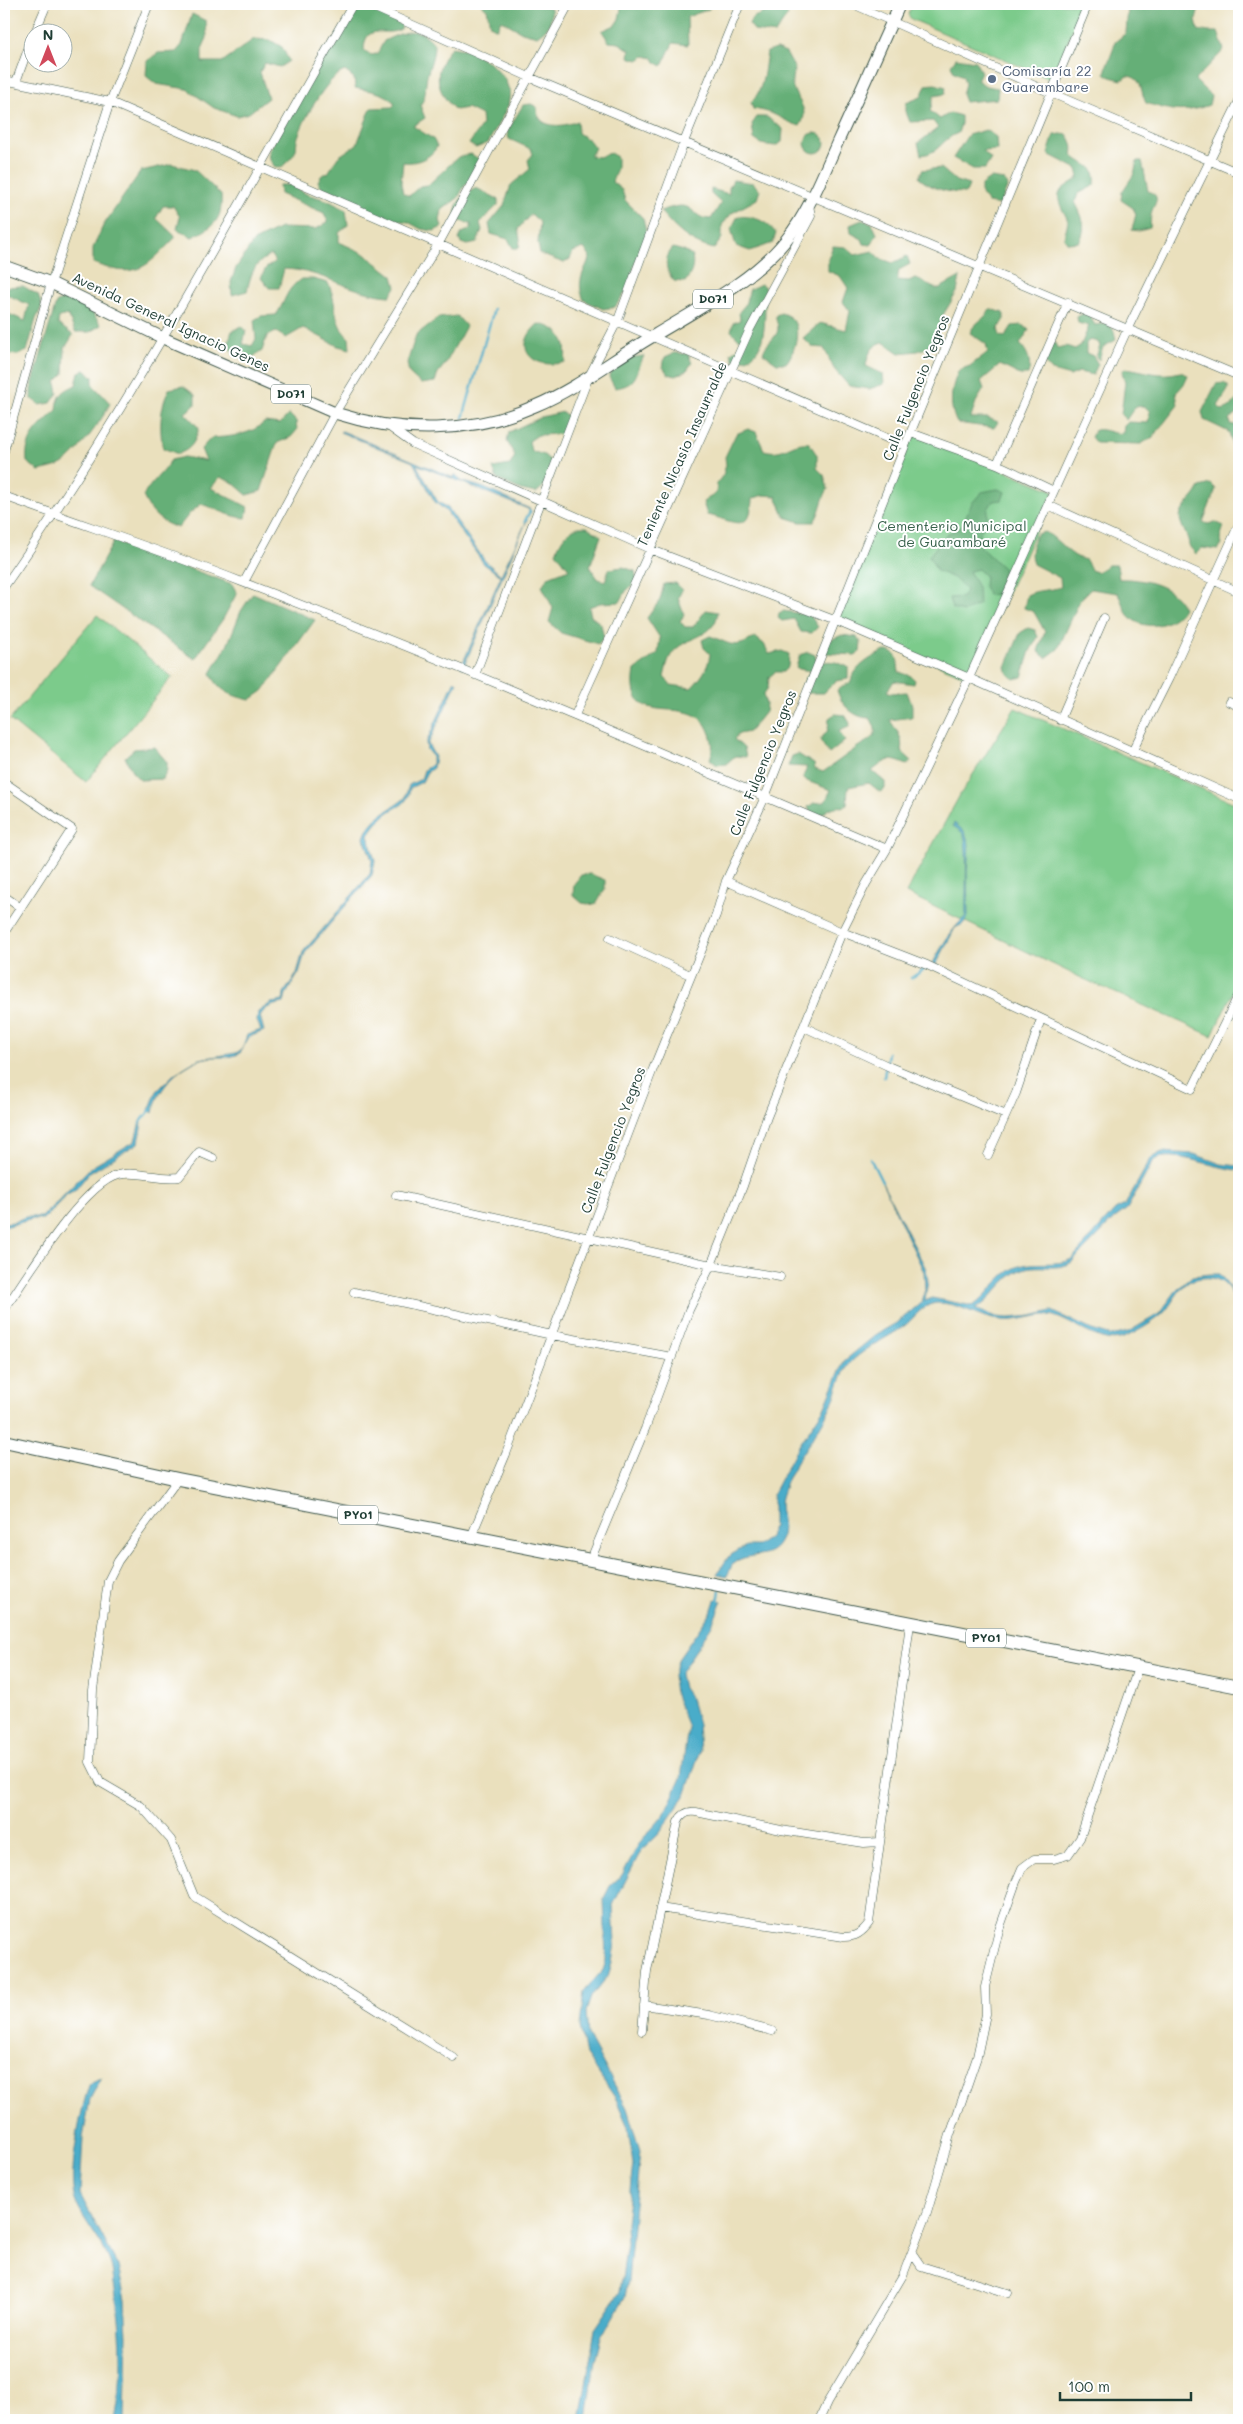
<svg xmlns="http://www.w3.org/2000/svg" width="1243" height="2424" font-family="Mali,sans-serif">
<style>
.green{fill:#7ccb8b;stroke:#4e8460}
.forest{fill:#65af77;stroke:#427656}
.water{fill:#4aacc9;stroke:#34747e}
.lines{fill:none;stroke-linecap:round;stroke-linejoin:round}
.stream{stroke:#4aacc9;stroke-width:2.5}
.minor-casing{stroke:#3d5549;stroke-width:9}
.primary-casing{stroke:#3d5549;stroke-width:13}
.trunk-casing{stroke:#3d5549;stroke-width:14}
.minor{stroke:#fff;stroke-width:8}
.primary{stroke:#fff;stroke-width:11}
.trunk{stroke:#fff;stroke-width:12}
.service-dot{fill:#5c6f8a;stroke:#fff;stroke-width:2}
.labels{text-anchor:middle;stroke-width:4;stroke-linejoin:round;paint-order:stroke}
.shield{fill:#fff;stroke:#627771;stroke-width:1}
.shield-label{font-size:12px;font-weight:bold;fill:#1f3d34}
.service-label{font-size:14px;fill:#4e5e75;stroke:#fff;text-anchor:start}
.street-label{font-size:14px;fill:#1f3d34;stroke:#fff}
.park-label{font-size:14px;fill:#36604a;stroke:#fff}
</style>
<rect width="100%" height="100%" fill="#fff"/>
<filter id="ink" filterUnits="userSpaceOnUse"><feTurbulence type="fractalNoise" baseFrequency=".02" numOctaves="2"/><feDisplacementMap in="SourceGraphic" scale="10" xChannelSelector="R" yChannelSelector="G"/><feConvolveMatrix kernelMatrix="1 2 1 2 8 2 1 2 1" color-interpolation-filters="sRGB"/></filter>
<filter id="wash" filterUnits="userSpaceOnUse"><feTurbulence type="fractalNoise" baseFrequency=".0096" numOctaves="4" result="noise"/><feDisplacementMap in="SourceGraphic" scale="20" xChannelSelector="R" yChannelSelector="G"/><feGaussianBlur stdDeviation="1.12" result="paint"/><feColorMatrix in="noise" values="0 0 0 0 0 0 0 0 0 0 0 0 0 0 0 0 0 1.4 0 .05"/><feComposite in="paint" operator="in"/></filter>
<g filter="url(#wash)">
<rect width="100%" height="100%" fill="#eae0bd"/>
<path class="green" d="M913 4H1083L1052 80 911 19 908 14Z
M914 434 1054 491 969 678 834 620Z
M97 615 172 677 86 782 10 720Z
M1015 708 1239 805V979L1212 1036 1075 975 906 893 960 795Z"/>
<path class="forest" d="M481 4H535L551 8C552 23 549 28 537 36L522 32 501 20 497 29 490 25 487 9Z
M622 4H711L709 9 687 17 688 45 673 43 662 66 655 62 653 58 645 56 638 60 629 57 630 50 619 43 609 42 602 31 615 25 619 19Z
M1135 4H1200L1196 20 1198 30 1208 32H1218L1224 50 1195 80 1211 96 1209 105C1184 114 1171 111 1146 103 1140 91 1143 77 1127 76L1122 80 1110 77 1105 73C1107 62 1113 54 1115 42L1126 33 1128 8Z
M360 10C377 10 387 17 402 25L401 29C386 38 365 21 364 50L371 55 377 54 384 41C402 32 420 24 434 44 434 60 427 69 426 83 425 91 426 98 420 105L425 118 413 126 433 139 437 146C432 158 415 164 403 162L401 183 403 193 409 196 420 186 428 185 458 157 471 154 479 159V168L471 183 465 185 458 198 442 210 440 220 442 227 434 231 421 229 408 222 376 217 349 198 321 187 318 181 322 175 328 173 338 157 357 144 371 108 392 107 395 104C388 92 369 91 355 88L354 78 345 71C327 76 302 122 297 140 296 144 297 149 295 152 293 157 286 163 282 167H275L270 160 269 150 350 14Z
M784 10 788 15 775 34 755 31 749 24 752 18 763 13Z
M192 14 206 21 207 38 202 49V62H222L254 39 270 40 282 47 289 61 280 67 265 63 260 72 268 98 249 113 237 116 214 108 187 89 156 84 146 76 147 61 158 53 176 52 182 45Z
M451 47 470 50 490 63 505 79 510 93 508 106 488 143 476 148 469 144 482 125 481 115 467 108 455 110C434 89 433 70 451 47Z
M776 49 786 53 795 69C782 95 815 103 800 126 780 120 777 112 753 109L751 102C764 91 764 69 767 52Z
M956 58 975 61 981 72 977 80 986 86 998 88 997 99 965 102 962 94 965 84 963 76 954 72 951 65Z
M935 84 946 87 945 94 934 96 930 111 940 119 950 113 961 116V124L958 133C941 139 941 153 921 155L918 143 938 128 933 121 910 122 906 112V103L921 97 926 85Z
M531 104 537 107C536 129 562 128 577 121L578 133 589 140 595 148 590 156 599 157 610 153 617 157V168L612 182 622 190 625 200 643 218 647 236 635 263 629 287 615 307 603 309 584 300C576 282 583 274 590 257L584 248 573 252 570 259 564 263 540 254 538 243 540 222 531 214 518 229 520 239 519 248H513L508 239 491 234 489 224 504 206 511 185 530 169 528 160 533 154 531 149 509 139 507 132 523 105Z
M757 117H767L783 129 782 142 775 146 761 144 754 139 752 124Z
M986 130 996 137 997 150 983 151 991 159 985 169H973L953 158 968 135Z
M805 143a10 10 0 1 1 20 0a10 10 0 1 1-20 0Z
M1061 134 1068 135C1072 142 1074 147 1072 155 1085 168 1097 162 1095 185L1078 194 1075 202C1082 216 1088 227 1079 242L1068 243 1064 238 1068 221C1064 210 1051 196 1065 187 1070 183 1074 182 1079 177L1077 169 1048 154 1054 135Z
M1137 161H1142L1148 191C1164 197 1152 205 1151 215 1150 220 1151 223 1150 228L1139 231 1132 230 1136 214 1133 208 1121 200 1122 192 1134 174Z
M172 164 195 170 221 195C223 220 214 227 192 237L177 229 180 217 173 206H163L156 218 176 237C145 268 138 280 93 263V248L103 226 141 171Z
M941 168 956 181 969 185 966 193C949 193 932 189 919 178L922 170Z
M991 178 1004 180 1008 185 1000 205 988 203 981 194V185Z
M733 180 753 183 760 190 757 199 732 213 722 225V238L714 249C690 244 675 229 660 211 668 209 680 203 689 208 698 214 699 219 711 219L721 203 711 194V189L729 194V188Z
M279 185H292L306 194 327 200 346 210 348 225 339 233V242L363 253 393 276 396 287 390 296C352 294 321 270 284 269L279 288H269L261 278 266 268 275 262 271 255C254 263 251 274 247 291L232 295 231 282 236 268 254 241 280 228 316 229 328 222 324 213 280 194Z
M476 188 498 199V205L480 223 482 230 477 243 468 245 461 243 459 239 462 233 471 229V224L456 220C453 203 462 196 476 188Z
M738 216C755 217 764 219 776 233L773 243 750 251 736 246 731 229Z
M862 220 872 223 877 234 871 245 864 244 862 239 851 233 850 225Z
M833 246 846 247 855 255 873 251 879 258 893 263 907 256 910 264 899 270 897 280 909 281 915 278C924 280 928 287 938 289L960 277 957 292 943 315 934 340 926 348 918 351 899 353 883 342C871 346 868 354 866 366L883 374 884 384 869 389 849 386 834 369 824 348 812 347 803 338 820 323 846 330 850 311 843 302 848 288 840 276 828 271V259Z
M673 248 684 251 692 256C694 267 692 273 685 282L674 281C665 270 663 259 673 248Z
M301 279H313L328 283C338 303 332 323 349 338L350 349 338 346 303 328 286 338 276 332 267 336 262 351 250 359 237 356 230 349 229 340 232 331 242 326 246 331 243 344 252 346 256 339 254 320 261 316 276 315C286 301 285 290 301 279Z
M761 284 766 288C763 309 770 346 749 358 745 360 738 360 733 360L731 353 744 344 746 339 738 338 731 331 733 323 740 320 739 312 745 305 750 289Z
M23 286 38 295 42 306 36 319 27 351 18 355 4 354V312L25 321 29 305 8 295 6 287Z
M61 300C84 300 89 307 101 325L90 332H75L68 315 59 317 58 324 73 335 65 348 64 374 56 382 58 393 51 403 40 405 31 398V389L56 303Z
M990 309 1004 313V321L998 329 1000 336 1005 337 1012 326 1022 325 1029 330 1020 344C1028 352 1032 363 1028 375H1020L1000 365 981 381 984 389 976 402 971 418H988L998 422 994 428 957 423C948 406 951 386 959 370L970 366 988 352 986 344 970 333C974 322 985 320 990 309Z
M781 313C784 314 789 316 792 319 802 330 794 354 786 363H777L763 353C765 343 778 338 778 328 778 323 775 320 776 315Z
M1082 314 1089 315 1095 325 1108 323 1114 331 1116 340 1103 347 1099 360 1096 357 1100 346 1098 342 1090 340 1086 343V353L1093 356 1098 364 1093 375 1079 372 1070 376 1052 371 1041 359 1048 345 1055 343 1057 348 1066 346 1075 349 1081 345 1089 326 1078 323 1077 317Z
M457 316 466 326 446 363 438 373 435 382 421 384 409 373 407 363 416 335 438 318Z
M538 324C560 327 568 340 565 362 533 371 511 348 538 324Z
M674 353 688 354 692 363 687 370 676 376 668 374 663 367 665 357Z
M644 356C635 374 638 385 615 388L609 377C619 362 627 357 644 356Z
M1125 368C1144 370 1160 378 1180 372L1188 375 1184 384 1176 393 1178 405 1153 437 1141 444 1096 443 1091 437 1095 430C1105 428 1113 435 1123 433L1124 426 1128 422 1148 423 1150 411 1144 406 1135 407 1126 420 1121 415 1125 382 1122 372Z
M85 370 93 377V385L110 403C104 418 76 456 62 464 55 468 46 469 39 471L27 462C24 437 41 425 57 410 58 394 63 391 76 385L79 372Z
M1224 383 1228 386V390L1218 406 1222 410 1228 408 1239 398V411L1229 419 1230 424 1239 426V450L1234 451 1229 432 1204 420 1202 412 1216 384Z
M183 386 195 395V405L185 413 199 428C195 442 192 449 178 454L163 448C159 429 160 407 169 389Z
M563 412 571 420 563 434 538 435 529 441 531 451 544 455 553 463 544 486 536 493 521 490 497 479 493 468 510 465 515 456 507 441 509 432 541 417Z
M289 414 296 421 297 430 291 437 277 443 261 491 247 495 232 482 220 477 211 488 248 507 246 518C230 517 217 509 201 504L190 513 178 528C160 522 151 514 143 496 151 482 162 474 171 460L184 457 206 461 201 449 211 438C230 437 251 435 265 422L280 424Z
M748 429 756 432 764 450C785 456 790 441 809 443L817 455V468L824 475 828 489C821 500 821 512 814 522H800L785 517 776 496 763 495 752 499C751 538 728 518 707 515L703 502 716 493 717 483 723 475 726 465 725 457 736 434Z
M1211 484 1216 489 1203 522 1208 524 1215 522 1224 526 1220 538 1222 545 1218 550 1202 548 1196 554 1189 546C1190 536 1176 522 1181 513 1186 504 1195 497 1200 487Z
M998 489 1005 492 1002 500 993 501 988 509 987 521 979 534 981 547 1004 569 997 594 988 595 984 586 985 576 978 569 969 571 978 587 979 604 963 612 952 609 949 598 963 597 966 590 954 578 937 571 929 556 947 534 961 527 972 503 982 492Z
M578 527H587L601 536 590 566 598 579 605 581 609 569 623 567 635 571 637 581 626 591 620 602 600 603 589 607 591 616 601 624 604 638 598 644 561 633 549 622 553 608 542 586 548 577 569 569 556 552C561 540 565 532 578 527Z
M1045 532C1059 539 1070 558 1086 560L1091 570 1097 572 1108 565H1117L1119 579C1141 578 1175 585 1183 608 1173 627 1142 632 1128 615 1124 609 1121 600 1118 593L1091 589 1080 600 1058 649 1046 658 1038 651 1045 632 1034 612 1024 608 1027 595C1038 589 1049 591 1061 587L1060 578 1033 564C1029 552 1032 545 1037 534Z
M114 541 232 584 237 593 223 619 195 659 89 586Z
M676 583 682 590 678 598 684 615 680 621 685 627H693L706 610 718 612C715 640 684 635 671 655 667 661 666 670 664 677L671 685 691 688C702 677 708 669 710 654L704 648 702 640 710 636C730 643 734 651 755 637L764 644 769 654 782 651 789 654 788 667 783 672H775L769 677 768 688 763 695 766 704 765 712 749 732 739 734 734 739 744 748 746 757 735 756 726 764 717 765 710 759C714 748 713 740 708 729 690 690 624 735 635 670L658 653 660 638 647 618 660 600 664 584Z
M253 593 315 620 263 691 250 700C232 696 218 691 211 673L227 646 241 611Z
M783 611 810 615 818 627 812 633 801 632 794 619 782 621 778 618 779 613Z
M1028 628 1035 630 1038 637 1030 651 1022 677 1014 679 1008 674 1006 667 1020 633Z
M842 635 857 637 861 642 860 652 855 655 825 653 828 641Z
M885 651C900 652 897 661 899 672L911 676 915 680 914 684 894 681 887 691 891 693 907 692 912 705V717L890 720C896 731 904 737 901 751L912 761 907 765C888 757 888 759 872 771L885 782V789L880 792 869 783 848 787 847 805C842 808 840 806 835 807 826 809 823 817 812 816L808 807 814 803 825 802 831 790 807 781 803 777 807 767 788 766 792 756 798 754 814 764 815 769 823 772C834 764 844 757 855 749 867 739 884 739 870 718 854 718 841 705 837 690L851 682C854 667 871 657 885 651Z
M808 652 815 655 817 662 821 663C831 659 839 663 848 667V679L836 681 824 693H807C801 684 805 678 811 671L799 669 796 667 800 655Z
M835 714 845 715 850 723 849 727 839 731 845 741 829 754 820 740 828 730 829 718Z
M154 747 167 762V770L163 779 140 780 133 773 125 757 134 749Z
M590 874 605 880V889L595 905 582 903 573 895 574 884 581 875Z"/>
<path class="water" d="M342 431 454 478 455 474 461 481 484 488 530 509 531 513 528 509 416 464 438 502 447 507 485 561 501 575 527 520 463 668 461 667 501 576 484 564 446 511 435 502 413 462 340 432Z
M455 680 457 682 428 744 435 757 433 768 427 772 422 782 410 788C407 809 396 804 383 817 377 822 373 829 368 835L375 861 372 875 305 953 299 973 286 994 284 1003C273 1005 266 1006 260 1016L264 1031 249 1037 240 1053C229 1060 217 1055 205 1058 181 1064 157 1088 153 1113L149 1110 157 1091 174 1074 199 1059 236 1053 242 1049 247 1035 261 1030 257 1021 258 1012 271 1003 283 1001 284 993 297 973 303 952 370 874 372 860 364 838C370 816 390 811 405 798L409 785 421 779 424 770 432 764V756L427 750 426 743Z
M954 823 965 832 969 844 967 872 968 916 963 924 955 928 936 965 933 963C943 944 950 931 966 916 965 902 969 841 963 833 961 831 956 828 953 826Z
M140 1121 142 1123 138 1143 88 1174 76 1189 66 1195 44 1219H33L4 1227V1223L14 1222 25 1217H42L90 1168 135 1141Z
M1162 1152 1194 1154 1221 1164 1239 1166V1170C1216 1169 1172 1149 1154 1160L1127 1209 1115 1218 1072 1262C1058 1272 1040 1263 1023 1269 1002 1277 993 1301 975 1309L996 1317 1009 1318 1031 1316 1052 1311 1092 1330 1112 1336 1128 1332 1159 1314 1176 1291 1192 1276 1211 1274H1219L1226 1282 1239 1305V1315C1233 1294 1227 1275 1202 1278 1195 1279 1190 1280 1185 1285 1175 1294 1170 1309 1159 1317 1149 1325 1135 1333 1123 1338 1098 1348 1065 1313 1045 1315 1031 1316 1016 1322 1001 1320 979 1319 960 1302 936 1303 921 1305 914 1319 903 1327 889 1337 857 1352 848 1366 839 1378 837 1395 830 1408 816 1438 790 1463 781 1497 777 1513 789 1528 778 1544 768 1560 747 1552 734 1563 731 1566 729 1572 727 1576L717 1574 729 1556 746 1546H758L769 1537 773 1527V1493L796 1450 824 1408 844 1361 877 1334 898 1322 922 1302 925 1291 924 1272 881 1180 926 1269 928 1281 925 1301 932 1298 973 1306C989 1295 999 1274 1017 1267 1034 1260 1056 1267 1072 1259L1115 1210 1125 1205 1151 1158Z
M715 1600 722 1601 712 1625 680 1674 683 1688 691 1699 698 1724 700 1751 685 1796 657 1836 641 1851 613 1905 615 1943 612 1963 608 1976 591 1997 586 2012 588 2035 627 2108 640 2151 628 2281 625 2297 601 2337 595 2360 587 2420H580L595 2329 620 2292 627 2243 626 2224 633 2164 628 2127 616 2099 586 2055 580 2027 584 1991 603 1970 606 1961 604 1898 610 1886 622 1875 640 1842 664 1815 681 1778 688 1727 675 1695 673 1675 679 1658 711 1612Z
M102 2077 90 2099 83 2138 80 2194 118 2266 125 2300 127 2335 125 2420H115C124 2376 122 2329 114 2284 113 2277 113 2269 110 2262 102 2241 85 2223 76 2203 66 2181 81 2106 90 2083Z"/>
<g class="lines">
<path class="stream" d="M463 418 494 309
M525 521 530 511
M911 978 928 967
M884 1077 888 1053
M140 1123 152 1108
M870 1158 882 1182
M718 1602 720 1590"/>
</g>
</g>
<g filter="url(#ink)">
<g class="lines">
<defs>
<path id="minor" d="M366 4 529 77 1239 376
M853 4 1051 93 1239 173
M35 32 47 4
M4 80 110 102 905 446
M16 82 32 38
M388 426 413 444 652 550 834 620 969 678 1239 799
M911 433 997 464 1054 491
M4 451 51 283 110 102 149 4
M997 464 1068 302
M4 496C83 525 163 551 242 582 460 665 673 758 887 849
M1048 505 1239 592
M244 582 335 413 439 243 569 4
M4 587C134 402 240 200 353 4
M475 675 589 376 618 320 684 142 740 4
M1229 702 1239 706
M575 715 750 329 811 216 809 205
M1060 720 1104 618
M1132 752 1169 678 1239 524
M4 782 72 829 4 933
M726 881 842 932 927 965 1192 1089 1239 994
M4 896 21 908
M610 938 690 975
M804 1027 890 1067 1006 1115
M988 1155 1016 1093 1041 1019
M396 1195 711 1265 780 1277
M354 1292 552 1335 672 1357
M4 1310C26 1278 83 1184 118 1175 135 1170 160 1180 179 1177L199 1152 213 1158
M178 1479 118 1561 108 1581 93 1690 90 1762 100 1782 141 1806 171 1840 194 1896 454 2058
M471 1537 506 1454 653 1069 716 915 726 881 765 797 905 446 1088 4
M591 1559 645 1429 689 1310 711 1265 743 1186 767 1117 842 932 866 884 887 849 969 678 1128 328 1239 101
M660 1908 844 1937C855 1937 862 1933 869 1923L910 1624
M644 2005 709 2015 772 2031
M642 2031 647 1971 678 1822C682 1814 687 1811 696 1812L781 1830 864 1843 879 1842
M912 2253 921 2266 1008 2293
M819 2420 827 2403 903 2275 927 2213 950 2135 977 2057 986 2014 985 1987 999 1930 1016 1882 1022 1868 1034 1859H1054L1068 1855 1080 1838 1138 1668"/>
<path id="primary" d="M4 266 51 283 163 338 335 413C400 434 472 434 535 406 578 388 615 358 655 335 698 309 754 280 786 240 809 211 823 175 838 141 859 96 879 49 900 4"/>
<path id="trunk" d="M4 1441 178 1479 1239 1687"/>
</defs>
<use href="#minor" class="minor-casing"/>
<use href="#primary" class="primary-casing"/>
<use href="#trunk" class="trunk-casing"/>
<use href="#minor" class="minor"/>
<use href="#primary" class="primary"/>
<use href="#trunk" class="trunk"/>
</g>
</g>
<circle class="service-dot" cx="992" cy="79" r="5"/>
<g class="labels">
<g class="shield">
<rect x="693" y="289.5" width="40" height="19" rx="4"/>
<rect x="271" y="384.5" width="40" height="19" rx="4"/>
<rect x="338" y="1505.5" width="40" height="19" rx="4"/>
<rect x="966" y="1628.5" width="40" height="19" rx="4"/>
</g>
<g class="shield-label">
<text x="713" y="303">D071</text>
<text x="291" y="398">D071</text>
<text x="358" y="1519">PY01</text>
<text x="986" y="1642">PY01</text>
</g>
<g class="service-label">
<text x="1002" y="76">Comisaría 22<tspan x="1002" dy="16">Guarambare</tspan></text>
</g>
<g class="street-label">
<text transform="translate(171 322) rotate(25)" y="5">Avenida General Ignacio Genes</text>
<text transform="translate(916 388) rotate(-68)" y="5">Calle Fulgencio Yegros</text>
<text transform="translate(682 454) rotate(-66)" y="5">Teniente Nicasio Insaurralde</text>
<text transform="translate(763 763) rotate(-68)" y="5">Calle Fulgencio Yegros</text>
<text transform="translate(613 1140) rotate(-69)" y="5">Calle Fulgencio Yegros</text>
</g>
<g class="park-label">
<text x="952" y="531">Cementerio Municipal<tspan x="952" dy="16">de Guarambaré</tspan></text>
</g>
</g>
<rect width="1243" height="2424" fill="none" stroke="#fff" stroke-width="20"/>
<g transform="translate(48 48)"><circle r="24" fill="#ffffff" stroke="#a5b1ae"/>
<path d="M0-4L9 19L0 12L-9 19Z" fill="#d1495b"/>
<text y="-8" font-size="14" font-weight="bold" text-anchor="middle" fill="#1f3d34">N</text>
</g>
<path d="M1060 2392v8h131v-8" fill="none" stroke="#1f3d34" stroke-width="2.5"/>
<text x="1068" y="2392" font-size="15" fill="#1f3d34" stroke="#ffffff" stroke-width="4" paint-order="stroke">100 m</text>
</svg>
